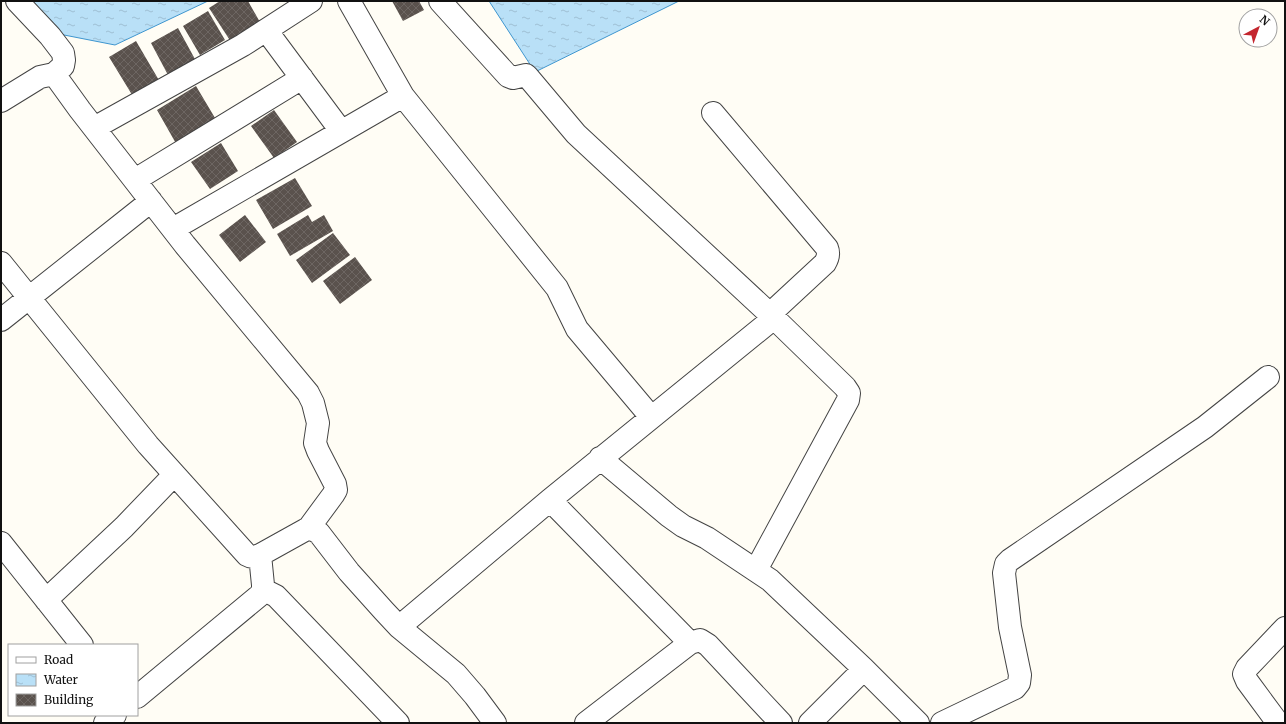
<svg xmlns="http://www.w3.org/2000/svg" width="1286" height="724" font-family="Merriweather,serif">
<style>
.water{fill:url(#water-ripples);stroke:#3f96cf}
.building{fill:url(#building-cross-hatch)}
.lines{fill:none;stroke-linecap:round;stroke-linejoin:round}
.minor-casing{stroke:#444;stroke-width:24}
.minor{stroke:#fff;stroke-width:22}
</style>
<defs>
<pattern id="water-ripples" width="26" height="14" patternUnits="userSpaceOnUse"><rect width="26" height="14" fill="#b9e0f7"/><path d="M2 4q2-2 4 0t4 0M15 11q2-2 4 0t4 0" fill="none" stroke="#9ebfd3"/></pattern>
<pattern id="building-cross-hatch" width="8" height="8" patternUnits="userSpaceOnUse"><rect width="8" height="8" fill="#5a524d"/><path d="M0 0l8 8M0 8l8-8" fill="none" stroke="#6d6662"/></pattern>
</defs>
<rect width="100%" height="100%" fill="#fffdf5"/>
<path class="water" d="M29 1H208L115 45 59 34Z
M489 1H679L535 72Z"/>
<path class="building" d="M220 1H248L261 24 231 42 209 8Z
M392 1H419L424 10 403 21Z
M208 11 225 40 200 55 183 26Z
M178 28 196 61 168 75 151 43Z
M136 41 160 82 134 98 109 57Z
M196 86 218 123 178 147 157 110Z
M274 110 297 142 274 158 251 126Z
M221 143 238 171 210 189 191 162Z
M295 178 312 206 273 229 256 200Z
M245 215 266 242 240 262 219 235Z
M308 215 312 222 324 215 333 231 290 256 277 234Z
M333 233 350 255 312 283 296 260Z
M355 257 372 280 340 304 323 281Z"/>
<g class="lines">
<defs>
<path id="minor" d="M349 1 403 96 557 288 577 329 651 417
M440 1 508 76 513 78 526 75 528 77 576 134 774 318 845 387 849 393 848 400 756 570
M266 30 341 131
M54 74 80 110 185 245 308 393 313 403 318 423 315 443 318 451 335 484 336 490 333 495 308 529
M1 101 40 77 54 74 63 66 64 60 63 53 50 36 17 1
M713 113 827 248C829 253 828 258 825 263L770 314
M94 128 243 45 311 1
M135 180 302 78
M173 229 403 96
M1 263 148 445 247 555C252 558 255 557 260 555L305 530C311 528 314 530 319 533L349 572 384 611 399 627 456 674 475 696 495 723
M1 320 151 201
M600 458 669 516 683 526 707 538 770 580 864 669 918 723
M550 500 690 643
M1 543 82 645
M263 590 268 592 276 596 398 723
M46 600 124 527 174 475
M399 627 550 500 774 318
M137 697 260 595 263 590V585L260 555
M105 723 115 715
M586 723 690 643 700 640 708 645 781 723
M810 723 864 669
M942 723 1015 688 1019 683 1020 675 1010 627 1004 573 1006 564 1010 560 1205 427 1268 377
M1278 723 1247 681 1244 674 1247 668 1285 628"/>
</defs>
<use href="#minor" class="minor-casing"/>
<use href="#minor" class="minor"/>
</g>
<rect width="1286" height="724" fill="none" stroke="#111111" stroke-width="4"/>
<rect x="8" y="644" width="130" height="72" fill="#ffffff" stroke="#a0a0a0"/>
<rect x="16" y="657" width="20" height="6" fill="#ffffff" stroke="#a0a0a0"/>
<text x="44" y="664" font-size="12" fill="#111111">Road</text>
<rect x="16" y="674" width="20" height="12" fill="url(#water-ripples)" stroke="#a0a0a0"/>
<text x="44" y="684" font-size="12" fill="#111111">Water</text>
<rect x="16" y="694" width="20" height="12" fill="url(#building-cross-hatch)" stroke="#a0a0a0"/>
<text x="44" y="704" font-size="12" fill="#111111">Building</text>
<g transform="translate(1258 28) rotate(41)"><circle r="19" fill="#ffffff" stroke="#a0a0a0"/>
<path d="M0-3L7 15L0 10L-7 15Z" fill="#c4262e"/>
<text y="-6" font-size="11" font-weight="bold" text-anchor="middle" fill="#111111">N</text>
</g>
</svg>
